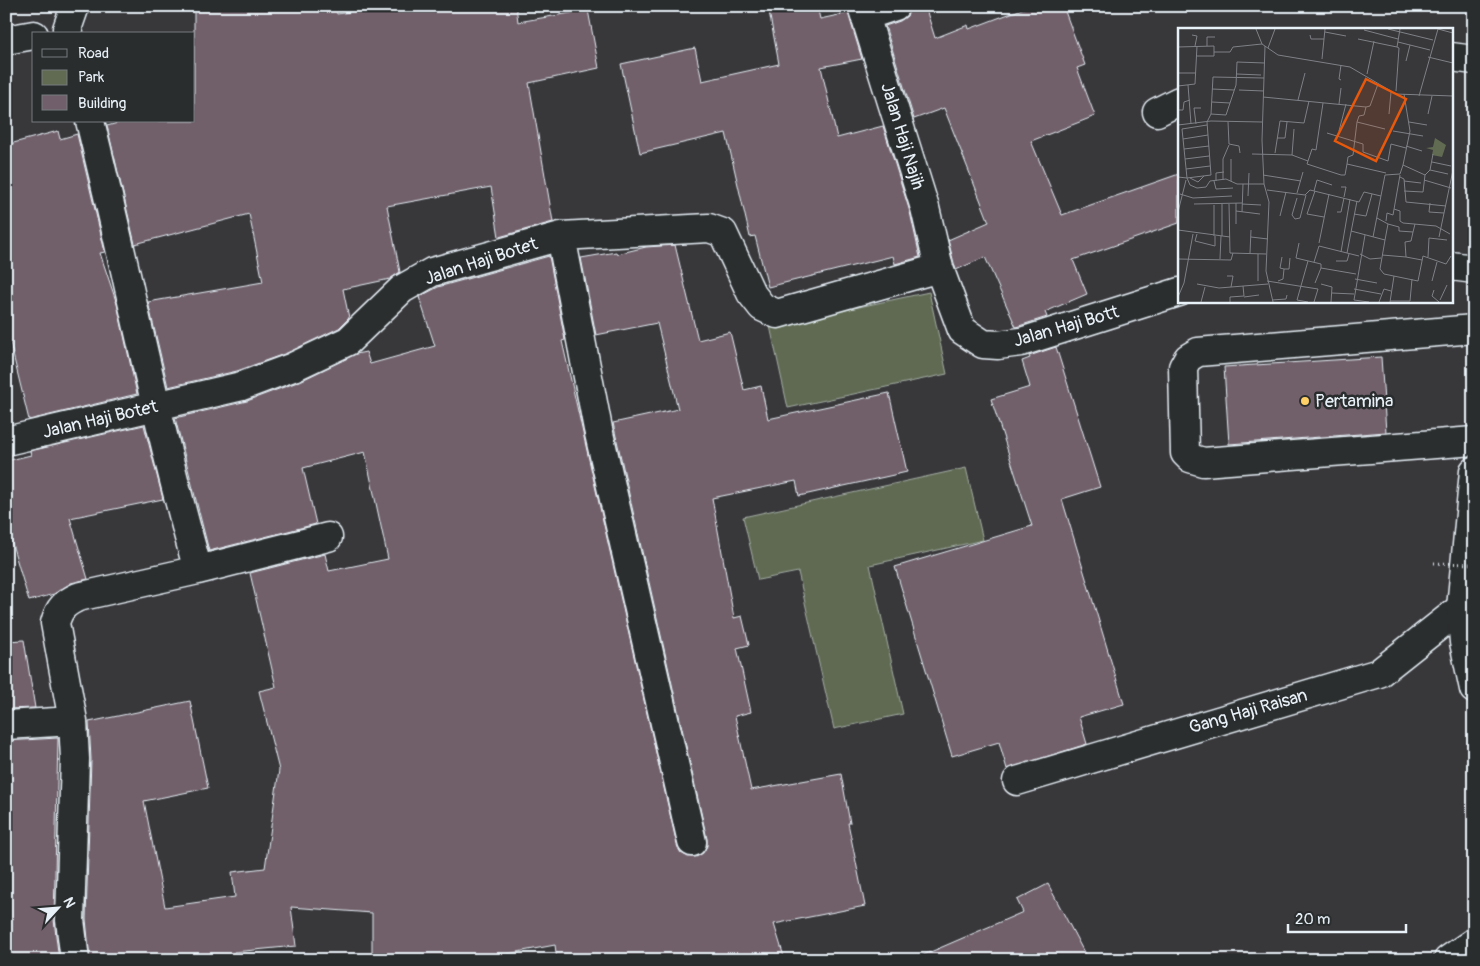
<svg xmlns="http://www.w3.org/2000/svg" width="1480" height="966" font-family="Pangolin,sans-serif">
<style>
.green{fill:#606b52;stroke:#a4aea5}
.building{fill:#71606b;stroke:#e8f1f8}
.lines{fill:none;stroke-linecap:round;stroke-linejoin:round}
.minor-casing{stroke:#e8f1f8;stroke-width:31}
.major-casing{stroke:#e8f1f8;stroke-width:31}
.minor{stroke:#2a2d2e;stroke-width:28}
.major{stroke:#2a2d2e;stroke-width:28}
.path-bridge{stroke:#e8f1f8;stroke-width:3;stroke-dasharray:1 4;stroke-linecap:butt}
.poi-dot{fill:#ffd166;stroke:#2a2d2e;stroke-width:2}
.labels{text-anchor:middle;stroke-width:5;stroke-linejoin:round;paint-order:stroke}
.street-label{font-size:18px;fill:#e8f1f8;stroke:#2a2d2e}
.poi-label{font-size:18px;fill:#e8f1f8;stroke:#2a2d2e;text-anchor:start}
.inset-road{fill:none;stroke:#7e8186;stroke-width:1}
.view{fill:#e8590c;fill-opacity:0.15;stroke:#e8590c;stroke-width:2.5}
.inset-edge{fill:none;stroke:#e8f1f8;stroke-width:2.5}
</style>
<rect width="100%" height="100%" fill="#38373a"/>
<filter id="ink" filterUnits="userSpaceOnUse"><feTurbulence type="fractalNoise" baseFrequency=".02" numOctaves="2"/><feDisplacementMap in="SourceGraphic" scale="10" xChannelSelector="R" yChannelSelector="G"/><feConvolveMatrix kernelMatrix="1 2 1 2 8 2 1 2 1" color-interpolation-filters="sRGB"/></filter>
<g filter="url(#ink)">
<path class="green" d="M929 292 947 374 788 408 770 326Z
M966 468 983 540 870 565 903 714 834 729 798 572 758 580 743 517Z"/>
<path class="building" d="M194 6H335L337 14 384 6H516L518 22 588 10 599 68 529 83 553 222 499 237 491 187 387 206 400 272 390 279 343 289 349 318 339 328 287 353 237 371 168 387 148 302 263 282 249 214 135 244 107 126 125 121H194Z
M768 6H817L820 19 848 13 862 59 821 67 837 138 883 126 910 212 920 257 895 264 893 256 768 287 755 236 750 237 726 133 640 153 621 64 695 48 702 81 779 64Z
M918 6H925L935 38 968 25 969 29 1030 6H1063L1085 65 1077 68 1095 116 1031 141 1062 215 1179 174V223L1073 260 1087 294 1045 312 1047 317 1016 327 985 257 956 270 954 263 948 240 989 222 944 108 914 119 885 26 900 21 907 16 910 9Z
M58 131 60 139 77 134 105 252 100 253 117 304 137 394 29 420 6 326V145Z
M675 245 698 340 730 332 744 390 761 386 768 419 889 393 907 472 799 496 796 481 712 498 734 618 742 616 749 645 737 648 751 712 735 716 751 790 841 774 850 823H848L865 906 774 924 785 960H557L555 945 475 960H372V913L291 907 296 946 234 952 236 960H90L86 919 91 759 89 722 190 701 208 788 144 801 165 907 235 897 232 872 265 868 279 770 259 691 276 687 250 573 325 554 329 571 388 559 365 452 303 468 316 524 209 551 175 418 247 401 300 381 356 354 366 352 370 364 435 346 419 297 438 287 549 256 565 340 562 341 677 845 681 853 688 857H696L703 853 707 846V839L613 423 678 409 657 323 596 335 581 258 616 252 617 254 646 247Z
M1056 347 1100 487 1062 499 1124 704 1079 717 1087 744 1007 769 999 742 952 756 895 567 1032 526 991 399 1030 387 1022 361 1030 358 1029 356Z
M1381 357 1386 432 1229 444 1224 367Z
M144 425 163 499 70 518 88 579 71 583 54 594 29 601 6 524V461L31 455 30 451Z
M24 640 35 708 6 709V641Z
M58 738 54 920 59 960H6V741Z
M1048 884 1088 960H912L1023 912 1017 900Z"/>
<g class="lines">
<defs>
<path id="minor" d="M862 6 925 208 939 268 962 330 983 344 998 345 1021 342 1179 292
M865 16 895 6
M69 34 67 29 75 6
M6 40 34 35
M1451 57 1474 60
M1157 112 1179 101
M561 236 598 429 692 842
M1451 266 1474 269
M1474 329 1198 352 1188 358 1183 367 1185 453 1190 458 1203 462 1474 441
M6 441 242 386 293 367 348 341 402 289 432 272 561 236 709 228 723 233 751 293 762 307 777 314 939 268
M198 570 328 537
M6 725 73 721
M1017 781 1379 673 1461 608
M75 960 70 920 75 759 73 721 55 623C59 608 65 603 78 597L198 570C156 422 127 270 90 121
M1448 960 1474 942"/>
<path id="major" d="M1474 471 1461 608 1464 642 1474 689"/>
</defs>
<use href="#minor" class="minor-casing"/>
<use href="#major" class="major-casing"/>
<use href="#minor" class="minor"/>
<use href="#major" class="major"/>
<path class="path-bridge" d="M1434 563 1474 564"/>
</g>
</g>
<circle class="poi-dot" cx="1305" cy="401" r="5"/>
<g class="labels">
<g class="street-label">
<text transform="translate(903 136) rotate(73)" y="6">Jalan Haji Najih</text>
<text transform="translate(481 261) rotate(-18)" y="6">Jalan Haji Botet</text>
<text transform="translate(1066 326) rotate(-16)" y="6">Jalan Haji Bott</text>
<text transform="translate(100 419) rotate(-13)" y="6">Jalan Haji Botet</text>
<text transform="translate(1248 711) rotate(-16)" y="6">Gang Haji Raisan</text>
</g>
<g class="poi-label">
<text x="1315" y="407">Pertamina</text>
</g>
</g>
<g transform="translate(1178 28)">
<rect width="275" height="275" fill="#38373a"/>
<path d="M257 110 268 117 264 129 254 127 255 122 248 120 255 119Z" fill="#606b52"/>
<path class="inset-road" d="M78 1 84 16 100 27 172 39 218 66 275 68M210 1 255 12M260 1 275 5M186 2 220 11M147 4 168 8M14 7 19 8 17 18M132 7 133 11H146M180 11 219 19 222 1M220 14 252 22M29 18V9H37M87 18 84 112 86 156 91 174 88 243 95 274M0 19 36 18V28H19M90 20 97 1M36 24H52L55 19 84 16M250 29 275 35M144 31 147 1M228 33 232 17M163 37 161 51 163 52M0 45H18M59 46 83 47M189 46 196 13M10 57 13 96M0 58 17 56 19 18M275 58V76M34 61 56 62M61 62 86 63M218 63 221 20 219 19M241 68 260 1M85 69 188 79M120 72 127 45M34 74 52 75M145 75 138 122 134 121 129 136 163 147H167L169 136 208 145M161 76 163 60M188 79 192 78 200 56M0 82H5L6 74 12 72M33 86 48 87 58 57 59 34 87 35M211 86 213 64M250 86 254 68M50 94 51 116 61 118 62 125M179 94 207 101M231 94 249 97M18 96 16 80H23M0 97 33 93 84 94M29 97 4 101 9 150 33 147 29 94 33 86 35 49 86 50M161 103 168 76M215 103 245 108M149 105 185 116V124L210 133 213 116 228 120M99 110H107L109 94M5 111 30 107M228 118 244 123M6 121 31 118M97 125 102 93 126 95 131 73M74 126 114 127 130 133M114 127 116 101M7 131 31 128M53 131V153M254 134 273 138M169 136 170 129 175 127 179 94 181 88 186 87 188 79M225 137 247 147 252 142 255 126M8 141 32 138M252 142 270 146M85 147 123 153M0 149 9 150 12 157 19 160 28 159 32 153 48 151 59 156H86M222 149 226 151 228 174 268 178M12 150 20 154 26 148M45 152V131L51 117M246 152 273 160M36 153 38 161 55 160M38 153V145L46 144M226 153 243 155M163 159H168L166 169M89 162 127 167 132 162 181 174 186 164 203 168M136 163 139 152 154 157M226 163 245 164 247 147M119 165 125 144M2 166 15 170 54 168M70 168 71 145M119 170 114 187 117 191 122 190 128 167M58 175V196M252 175 251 184 266 185M16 176 64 175M44 176V208M51 176 52 225 88 226M64 176 83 177M36 177V208M216 181 222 183V193L225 195 258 198 272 206M58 183 82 186M0 184 8 152M64 184 65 156M159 184H163L166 170M129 186 137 163M129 186 146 189M176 186 188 188 194 166M102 188 108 164M208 193 209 185 215 187 222 147M210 196 221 199V203L235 204 237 196M0 202 52 209M173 203 207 212 210 196 199 190M235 204 233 213 227 214 228 229 244 232M19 206 17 213 37 218V208M187 207 176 272 191 274M73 209 90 211M195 209 207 147 222 146 225 137 232 103 226 66M261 209 275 142M207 212 202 241 206 246 240 253 245 228 268 236 273 228M121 215 118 230 143 236V240M141 215 151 166M163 224 172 171M72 225 73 202M169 225 179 173M182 226 192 231 203 230M204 227 228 229M104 229 102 240 106 241M250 229 251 210 269 212M0 231 53 232 55 225M42 231 43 208M158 233H169L171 226M136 234 141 218 181 228M143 240 178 246M49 248H55L53 259M177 251 199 255M80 253V226M89 253 140 261 136 274M100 253 105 251 106 241H111L112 230M254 253 259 234M137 255 143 240M19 256 41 260 90 256M143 256 154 259 153 274M176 261 203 266M256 262 254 268 261 274M154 265 176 266M0 269 6 255 15 206M66 269 81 267M94 272 108 271 109 267M262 272 269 257M212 273H232M232 273 234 251M23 274 27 259M52 274V269L66 268 65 258M130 274 119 272 130 233M201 274 206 261 213 263M212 274 216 248"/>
<path class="view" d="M188 51 228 71 198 133 157 113Z"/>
<rect width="275" height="275" class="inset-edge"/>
</g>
<rect width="1480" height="966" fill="none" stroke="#2a2d2e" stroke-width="25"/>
<rect x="12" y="12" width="1455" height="941" fill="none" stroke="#e8f1f8" stroke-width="2" filter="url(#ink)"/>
<rect x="32" y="32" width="162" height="90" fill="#2a2d2e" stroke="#767b7f"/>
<rect x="42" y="49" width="25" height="8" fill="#2a2d2e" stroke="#767b7f"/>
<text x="78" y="58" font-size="15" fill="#e8f1f8">Road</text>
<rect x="42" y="70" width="25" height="15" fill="#606b52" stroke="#767b7f"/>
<text x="78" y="82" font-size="15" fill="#e8f1f8">Park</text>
<rect x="42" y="95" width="25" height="15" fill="#71606b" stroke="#767b7f"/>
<text x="78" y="108" font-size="15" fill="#e8f1f8">Building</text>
<g transform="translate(58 908) rotate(64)" stroke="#2a2d2e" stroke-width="4" paint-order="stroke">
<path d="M0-4L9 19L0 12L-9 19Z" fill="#e8f1f8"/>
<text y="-8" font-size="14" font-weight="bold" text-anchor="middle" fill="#e8f1f8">N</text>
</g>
<path d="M1288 924v8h118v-8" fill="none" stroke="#e8f1f8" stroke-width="2.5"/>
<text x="1295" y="924" font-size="15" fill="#e8f1f8" stroke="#2a2d2e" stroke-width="4" paint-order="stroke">20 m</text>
</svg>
